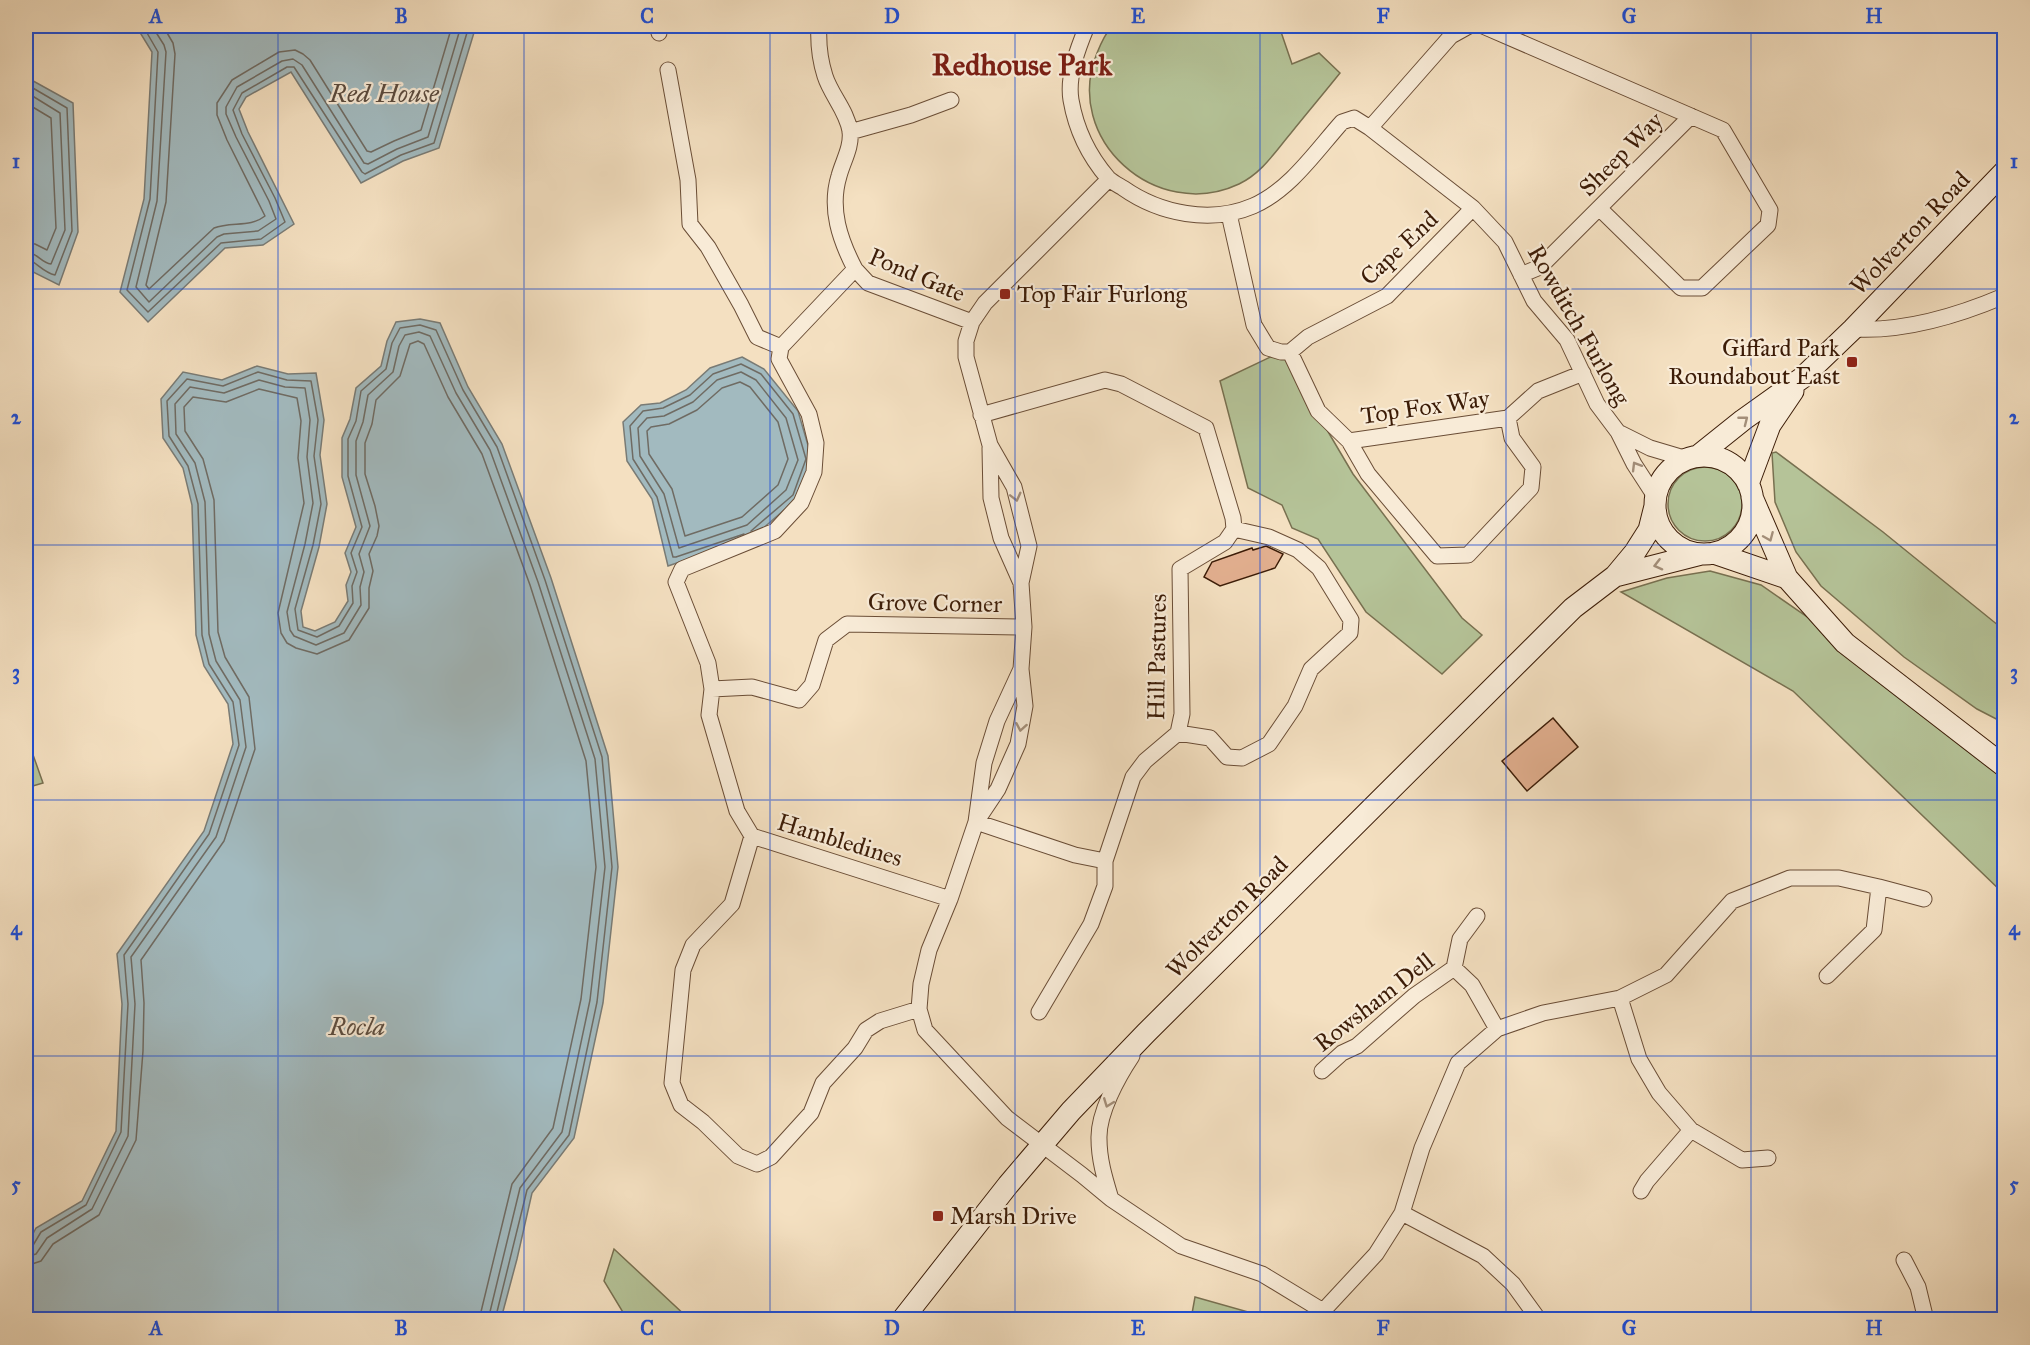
<svg xmlns="http://www.w3.org/2000/svg" width="2030" height="1345" font-family="'IM FELL Great Primer',serif">
<style>
.green{fill:#b5c398;stroke:#787050;stroke-width:1.5}
.water{fill:#a2babf;stroke:#797b75;stroke-width:1.5}
.lines{fill:none;stroke-linecap:round;stroke-linejoin:round}
.shore{stroke:#6f6b63;stroke-width:1.5}
.building{fill:#e2af8f;stroke:#3c1c07;stroke-width:1.5}
.street-casing{stroke:#6a4d36;stroke-width:17}
.secondary-casing{stroke:#3c1c07;stroke-width:23}
.street{stroke:#f8ebd7;stroke-width:15}
.secondary{stroke:#f8ebd7;stroke-width:21}
.oneway{stroke:#a38e79}
.grid{fill:none;stroke:#1d4ed8;stroke-width:1.5;stroke-opacity:0.55}
.poi-dot{fill:#8f2418;stroke:#f8ebd7;stroke-width:2}
.labels{text-anchor:middle;stroke-width:4.5;stroke-linejoin:round;paint-order:stroke}
.street-label{font-size:24px;fill:#3c1c07;stroke:#f8ebd7}
.poi-label{font-size:24px;fill:#3c1c07;stroke:#f8ebd7;text-anchor:start}
.water-label{font-size:26px;font-style:italic;fill:#5b4b3e;stroke:#f8ebd7}
.district-label{font-size:30px;font-weight:bold;fill:#7a1f14;stroke:#f8ebd7}
.neatline{fill:none;stroke:#1d4ed8;stroke-width:2}
.grid-label{font-size:20px;text-anchor:middle;font-weight:bold;fill:#1d4ed8}
</style>
<rect width="100%" height="100%" fill="#f4e0c1"/>
<filter id="stains"><feTurbulence type="fractalNoise" baseFrequency=".00333" numOctaves="4"/><feColorMatrix values="0 0 0 0 .2 0 0 0 0 .09 0 0 0 0 .02 0 0 0 .5 -.17"/></filter>
<radialGradient id="worn" r=".72"><stop offset=".6" stop-color="#630" stop-opacity="0"/><stop offset="1" stop-color="#630" stop-opacity=".3"/></radialGradient>
<path class="green" d="M1112 26H1279L1292 64 1319 53 1340 73C1324 93 1307 113 1291 133 1275 152 1262 173 1239 184 1156 223 1062 139 1097 53 1101 43 1105 34 1112 26Z
M1281 352 1353 474 1462 618 1482 635 1442 674 1366 612 1318 539 1292 528 1282 505 1248 488 1220 381Z
M1776 452 1883 532 2004 630V723L1977 709 1904 657 1821 586 1796 552 1775 502 1772 453Z
M1668 504a37 37 0 1 1 74 0a37 37 0 1 1-74 0Z
M1710 571 1761 585 1845 643 2004 766V894L1793 691 1621 592 1667 578Z
M26 735 43 783 26 788Z
M614 1249 689 1319H627L604 1281Z
M1195 1297 1273 1319H1274H1191Z"/>
<path class="water" d="M136 26H476L439 148 403 161 361 183 291 72 246 97 239 109 248 132 294 224 263 245 225 248 148 322 120 292 144 199 152 52Z
M26 77 73 103 78 232 59 285 33 272 26 262Z
M420 319 440 323 468 387 502 444 551 578 608 756 618 867 603 1003 574 1138 532 1193 517 1259 501 1319H26V1247L36 1228 82 1201 116 1131 122 1004 117 954 204 831 233 744 228 704 204 666 196 635 192 505 183 468 163 438 161 399 183 372 222 380 257 366 288 374 316 373 324 420 320 455 327 504 319 547 301 611 303 627 315 631 335 622 348 601 346 585 351 572 345 553 356 527 342 477V438L350 419 356 388 381 366 387 341 396 322Z
M742 357 764 369 798 411 812 459 798 498 753 537 668 566 652 499 627 461 623 422 641 405 660 403 686 390 710 368Z"/>
<g class="lines">
<path class="shore" d="M143 26 158 52 150 199 127 290 148 312 221 243 261 239 285 222 275 198 242 134 233 110 242 93 287 67H294L362 172 365 174 401 155 434 143 469 26
M152 26 164 45 166 52 157 201 136 287 149 302 217 237 224 234 258 231 276 219 269 201 236 137 226 114V107L237 87 282 61 293 59 302 65 364 163 368 164 397 149 428 137 461 26
M163 26 173 43 175 54 166 202 146 285 149 289 214 228C231 221 250 228 265 216L227 140 217 115V103L232 80 279 52 295 50 303 54 310 60 367 151 371 152 394 141 421 130 452 26
M26 84 67 108 72 231 55 275C42 272 35 260 26 259
M26 92 60 113 65 230 51 264C41 263 37 252 26 252
M26 103 51 118 56 228 47 250 35 244 26 243
M741 372 756 380 786 418 798 460 786 490 747 525 679 548 664 494 640 456 638 428 647 418 664 416 693 402 717 380Z
M740 382 750 387 778 422 788 459 778 485 742 517 685 536 672 489 649 454 647 431 651 427 669 424 697 410 722 388Z
M744 534 676 557H673L657 497 633 459 630 426 643 411 663 408 690 395 713 374 741 364 761 374 793 414 806 459 793 495 751 531
M26 1249 32 1247 41 1232 86 1205 121 1132 128 1004 124 955 209 834 239 745 233 702 209 664 202 635 198 504 188 466 169 436 167 401 187 379 223 386 258 372 287 380 311 381 318 420 314 456 321 504 313 545 295 609 298 630 317 637 339 626 353 603 352 586 357 572 351 553 362 527 348 476V439L356 421 361 391 386 369 392 343 400 328 420 325 436 330 463 390 497 447 545 580 602 757 612 867 597 1002 569 1135 527 1190 495 1320
M26 1257 36 1254 47 1238 92 1209 128 1136 135 1004 131 957 216 837 246 747 240 700 216 661 209 634 205 502 195 463 176 434 175 404 190 387 224 393 259 380 285 387 305 388 310 420 307 457 313 503 305 544 287 612 290 630 294 636 316 645 344 633 361 605 360 587 364 572 359 554 370 526 356 475V441L363 422 368 395 393 372 399 346 405 335 419 332 430 336 456 393 490 450 538 582 595 759 605 867 590 1000 562 1132 520 1188 488 1320
M26 1266 41 1261 53 1244 99 1215 136 1140 143 1051 144 1003 141 960 224 841 255 749 249 697 225 657 218 632 214 500 203 459 185 431 184 407 193 397 226 402 259 389 297 398 301 421 298 458 304 503 278 613 281 633 287 643 296 648 317 654 349 640 369 608V588L373 571 369 554 377 536 379 526 375 506 365 474V443L372 424 376 400 400 376 410 344 418 341 424 344 448 397 482 454 530 585 586 761 596 867 581 999 553 1128 512 1184 479 1320"/>
</g>
<path class="building" d="M1266 546 1283 554 1275 568 1220 586 1204 577 1212 562 1252 548 1253 550Z
M1553 718 1578 747 1527 791 1502 761Z"/>
<g class="lines">
<defs>
<path id="street" d="M658 26 659 33
M819 26C818 42 820 60 825 76 831 95 847 111 850 131 852 147 843 161 839 176 829 209 840 240 855 269
M1087 26C1078 48 1067 76 1071 100 1076 129 1089 156 1108 178 1112 182 1118 185 1123 188 1160 214 1211 224 1253 206 1290 190 1316 151 1342 122L1354 118 1370 128 1473 208 1505 242 1534 301 1567 340 1597 404 1618 432 1634 464 1656 498
M1483 26 1723 130 1770 210 1768 225 1702 288H1681L1599 208
M668 70 688 180 690 224 708 247 741 305 757 337 781 347
M1370 128 1451 36 1469 26
M850 132 911 115 951 100
M1229 214 1254 325 1268 348 1281 352H1290L1318 411 1349 441 1368 474 1437 556 1468 555 1531 488 1533 467 1512 438 1508 418 1538 391 1583 373
M1521 275 1540 267 1691 116
M1853 329C1905 332 1957 316 2004 296
M1290 352 1308 337 1387 296 1473 208
M981 415 1105 380 1121 384 1206 428 1233 518 1234 529
M1618 432 1650 448 1687 459
M1349 441 1508 418
M990 448 991 498 1001 538 1021 583
M1021 669 997 721 984 763 976 822 950 899 929 950 921 984 919 1009 925 1030 1007 1118 1082 1175 1111 1199 1181 1246 1262 1274 1323 1311 1327 1320
M712 689 752 687 799 700 812 685 826 640 847 624 1024 627
M1178 733 1210 738 1227 757 1242 758 1269 744 1295 706 1311 669 1350 633 1351 620 1319 568 1298 550 1269 537 1234 529
M978 819 998 789 1018 744 1025 706 1021 669 1024 627 1021 583 1029 546 1014 487 990 445 966 357V341L972 322 985 303 1109 179
M976 822 1075 855 1105 861
M752 836 732 904 693 945 683 970 672 1083 681 1105 703 1122 738 1156 757 1164 771 1157 811 1113 823 1083 855 1048 866 1030 880 1021 919 1009
M1879 887 1924 899
M950 899 752 836 737 811 709 715 712 689 708 663 676 582 682 569 775 531 801 503 814 472 816 443 809 414 779 359 781 347 855 269 868 283 972 322
M1454 968 1472 985 1497 1029
M1620 998 1639 1059 1659 1093 1691 1130
M1039 1012 1091 924 1105 886V861L1133 777 1145 761 1178 733 1182 714 1180 569 1225 542 1234 529
M1322 1071 1342 1053 1357 1046 1414 996 1454 968 1460 939 1477 916
M1641 1191 1647 1181 1691 1130 1742 1160 1768 1158
M1111 1199C1105 1179 1099 1160 1099 1139 1098 1113 1118 1077 1132 1056
M1402 1213 1483 1256 1513 1284 1539 1320
M1904 1260 1918 1287 1926 1320
M1323 1311 1376 1254 1402 1213 1422 1148 1458 1063 1497 1029 1543 1013 1620 998 1666 975 1732 901 1790 878H1839L1879 887 1874 930 1827 976"/>
<path id="secondary" d="M1698 456 1743 420 1802 378 1853 329 2004 172
M1655 505a49 49 0 1 1 98 0a49 49 0 1 1-98 0Z
M1748 484 1770 425 1793 391
M1752 497 1787 578 1845 643 2004 766
M1714 553 1787 578
M1615 576 1701 554
M902 1320 1008 1185 1071 1111 1146 1033 1573 608 1615 576 1635 552 1649 530 1655 506"/>
</defs>
<use href="#street" class="street-casing"/>
<use href="#secondary" class="secondary-casing"/>
<use href="#street" class="street"/>
<use href="#secondary" class="secondary"/>
</g>
<defs><path id="oneway-chevron" d="M-2-3.5L2.5 0L-2 3.5" fill="none" stroke-width="1.6" stroke-linecap="round" stroke-linejoin="round" transform="scale(1.5)"/></defs>
<g class="oneway">
<use href="#oneway-chevron" transform="translate(1744 420) rotate(-38)"/>
<use href="#oneway-chevron" transform="translate(1636 466) rotate(-121)"/>
<use href="#oneway-chevron" transform="translate(1016 497) rotate(76)"/>
<use href="#oneway-chevron" transform="translate(1769 537) rotate(67)"/>
<use href="#oneway-chevron" transform="translate(1658 565) rotate(166)"/>
<use href="#oneway-chevron" transform="translate(1021 727) rotate(100)"/>
<use href="#oneway-chevron" transform="translate(1108 1103) rotate(111)"/>
</g>
<path class="grid" d="M278 26V1320M524 26V1320M770 26V1320M1015 26V1320M1260 26V1320M1506 26V1320M1751 26V1320M26 289H2004M26 545H2004M26 800H2004M26 1056H2004"/>
<g class="poi-dot">
<rect x="999" y="288" width="12" height="12" rx="3"/>
<rect x="1846" y="356" width="12" height="12" rx="3"/>
<rect x="932" y="1210" width="12" height="12" rx="3"/>
</g>
<g class="labels">
<g class="street-label">
<text transform="translate(1621 154) rotate(-45)" y="8">Sheep Way</text>
<text transform="translate(1910 233) rotate(-46)" y="8">Wolverton Road</text>
<text transform="translate(1399 248) rotate(-43)" y="8">Cape End</text>
<text transform="translate(917 275) rotate(23)" y="8">Pond Gate</text>
<text transform="translate(1579 325) rotate(60)" y="8">Rowditch Furlong</text>
<text transform="translate(1425 407) rotate(-8)" y="8">Top Fox Way</text>
<text transform="translate(935 603) rotate(1)" y="8">Grove Corner</text>
<text transform="translate(1157 657) rotate(-89)" y="8">Hill Pastures</text>
<text transform="translate(840 840) rotate(17)" y="8">Hambledines</text>
<text transform="translate(1227 917) rotate(-45)" y="8">Wolverton Road</text>
<text transform="translate(1374 1002) rotate(-38)" y="8">Rowsham Dell</text>
</g>
<g class="poi-label">
<text x="1017" y="302">Top Fair Furlong</text>
<text x="1840" y="356" text-anchor="end">Giffard Park<tspan x="1840" dy="28">Roundabout East</tspan></text>
<text x="950" y="1224">Marsh Drive</text>
</g>
<g class="water-label">
<text x="384" y="102">Red House</text>
<text x="357" y="1035">Rocla</text>
</g>
<g class="district-label">
<text x="1022" y="75">Redhouse Park</text>
</g>
</g>
<rect width="2030" height="1345" fill="none" stroke="#f4e0c1" stroke-width="66"/>
<rect x="33" y="33" width="1964" height="1279" class="neatline"/>
<g class="grid-label">
<text x="156" y="23">A</text>
<text x="401" y="23">B</text>
<text x="647" y="23">C</text>
<text x="892" y="23">D</text>
<text x="1138" y="23">E</text>
<text x="1383" y="23">F</text>
<text x="1629" y="23">G</text>
<text x="1874" y="23">H</text>
<text x="16" y="168">1</text>
<text x="2014" y="168">1</text>
<text x="16" y="424">2</text>
<text x="2014" y="424">2</text>
<text x="16" y="679">3</text>
<text x="2014" y="679">3</text>
<text x="16" y="935">4</text>
<text x="2014" y="935">4</text>
<text x="16" y="1191">5</text>
<text x="2014" y="1191">5</text>
<text x="156" y="1335">A</text>
<text x="401" y="1335">B</text>
<text x="647" y="1335">C</text>
<text x="892" y="1335">D</text>
<text x="1138" y="1335">E</text>
<text x="1383" y="1335">F</text>
<text x="1629" y="1335">G</text>
<text x="1874" y="1335">H</text>
</g>
<rect width="100%" height="100%" filter="url(#stains)"/>
<rect width="100%" height="100%" fill="url(#worn)"/>
</svg>
